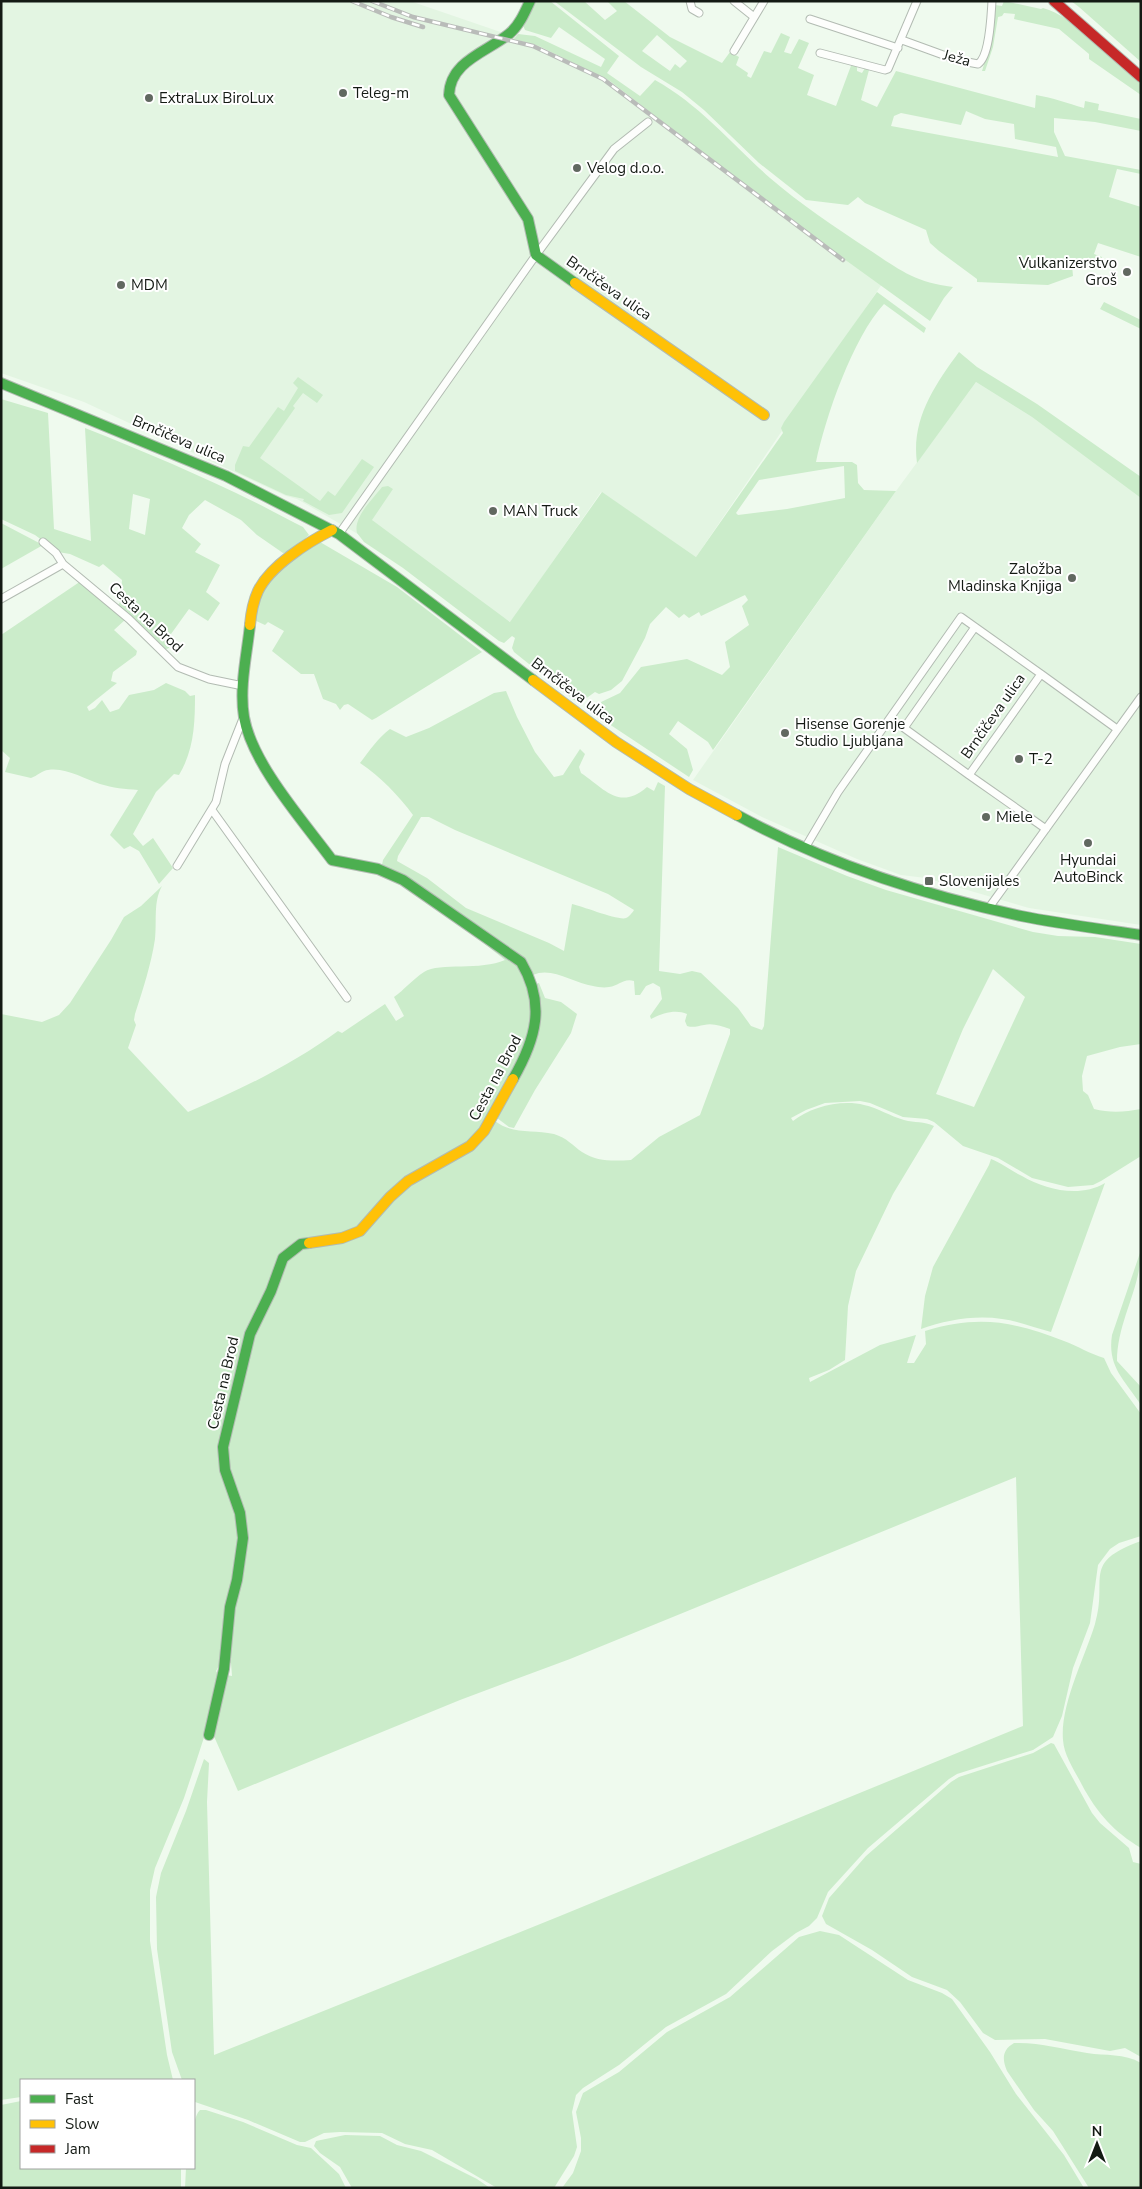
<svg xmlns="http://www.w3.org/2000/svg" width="1142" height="2189" font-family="'Nunito Sans',sans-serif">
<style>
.built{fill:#e3f5e2}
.green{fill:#cbecca;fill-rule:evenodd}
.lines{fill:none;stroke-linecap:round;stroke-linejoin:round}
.street-casing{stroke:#b2bbb2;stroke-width:9}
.fast-casing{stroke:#b2bbb2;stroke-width:12}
.slow-casing{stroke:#b2bbb2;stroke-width:12}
.jam-casing{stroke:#b2bbb2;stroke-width:12}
.street{stroke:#fdfefc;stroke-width:7}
.fast{stroke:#4caf50;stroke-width:10}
.slow{stroke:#ffc107;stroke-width:10}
.jam{stroke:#c62828;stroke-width:10}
.rail-casing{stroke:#b9bcb9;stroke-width:4.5}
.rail{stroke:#fff;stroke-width:2.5;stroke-dasharray:8;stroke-linecap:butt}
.poi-dot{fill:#616860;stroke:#fff;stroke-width:2}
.labels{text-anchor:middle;stroke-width:4;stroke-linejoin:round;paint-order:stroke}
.street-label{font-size:15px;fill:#141a14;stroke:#fff}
.poi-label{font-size:15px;fill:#141a14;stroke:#fff;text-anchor:start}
</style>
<rect width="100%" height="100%" fill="#effaee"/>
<path class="built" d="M1 1H410L556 51 601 72 882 284 696 557 601 492 511 622 297 499 286 496 84 402 1 373Z
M976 382 1032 417 1141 496V925L1029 908 926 878 901 875 857 859 762 817 693 780 896 491Z"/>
<path class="green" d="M534 1H550L619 56 607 73 640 96 655 80C700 105 732 144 770 178 800 204 835 227 868 249 900 270 914 282 953 287L944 298 930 321 779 212 610 81 539 46 514 39 518 34 535 36 601 67 605 59 559 27 551 38 525 30 522 23Z
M554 1H584L605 20 617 11 607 1H624L670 37 722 63 730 52 739 57 736 65 748 73 747 76 751 78 764 51 771 53 781 33 790 37 784 52 791 54 799 39 809 43 798 68 814 75 807 95 836 106 852 63 857 64V71L862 73 865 68 869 70 861 100 877 107 896 71 1035 108 1036 95C1053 98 1067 103 1084 108L1085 101 1099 104 1098 110 1141 119V131L1095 122 1054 118V132L1065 156 1141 170V174L1117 169 1109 197 1141 207V257L1098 243 1094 254 1102 257 1098 266 1072 265 1073 276 1048 285 977 282V279L939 251 930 243 926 230 865 203 858 197 848 205 806 200 759 163 704 110 682 92 641 67ZM657 35 687 61 680 68 675 64 670 71 642 51ZM966 111 985 119 1014 124 1015 139 1056 147 1058 157 891 126 894 116 901 113 961 125Z
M1004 1 1041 9 1043 8C1075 17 1115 60 1141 83V95L1089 59V54L1059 29 1014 19 1015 14 1004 13 1002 16 998 17 993 47 985 71H982L992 38 995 5 1002 6Z
M1071 1H1141V62L1079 7Z
M877 292 926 328 924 333 884 304C853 337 825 418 816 462H852L857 465 858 483 864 490 896 491 713 750 708 742 678 721 669 734 687 749 693 770 689 777 594 714 591 708 594 709 599 705V703L620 693 641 667 687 659 722 675 730 667 725 642 749 625 742 606 748 600 745 595 701 616 699 612 689 618 684 614 679 618 666 607 650 624 645 638 622 681 611 690 599 694 595 692 581 702 574 700 514 652 512 648 515 638 512 636 504 643 499 641 403 568 364 542 357 533C353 517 373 499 382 487L388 486 393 489 372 520 510 622 602 492 696 557 783 433 781 428 784 422ZM844 466 845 498 787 509 738 515 736 513 759 480Z
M1104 302 1141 320V329L1100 309Z
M959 352 977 367 1037 404 1141 477V498L1032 417 976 382 917 463C911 420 934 386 959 352Z
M298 377 323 395 317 403 303 393 293 406 295 408 260 458 320 501 328 491 335 496 362 459 374 467 342 513 329 515 303 501 304 499 286 495 235 471V465L243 446 249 447 278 407 284 411 298 388 293 383Z
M1 399 48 413 54 529 91 541 85 428C158 457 226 486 295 523L303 527 309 535 290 552 283 553 257 535 241 520 205 500 189 515 182 528 201 544 195 552 220 565 206 592 220 603 208 621 189 609 171 634 169 648 164 650 118 605 124 597 121 591 122 580 103 564 99 567 70 554 58 552 35 535 1 519ZM133 494 150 499 145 535 129 529Z
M1 523 43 545 1 569Z
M320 542 397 587 482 652 376 718 372 720 348 704 344 705 340 710 336 704 323 699 314 674H301L272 651 284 631 268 622 265 625 254 620C259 580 288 562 320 542Z
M81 581 126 619 114 630 137 651 136 655 113 672 111 681 117 683 87 707 89 711 95 708 102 700 110 712 119 709 129 695 154 690 166 683 185 691 190 696 195 695C195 724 194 750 179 775L174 774 156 792 133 834 143 846 153 838 173 868 159 884 139 851 130 846 124 849 110 835 138 790C125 789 113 788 100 784 84 779 66 767 48 770 43 770 37 776 31 778L5 772 10 758 1 750V635Z
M506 691 517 717 535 752 554 777 563 775 580 749 585 754 579 767 581 773C605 789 619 811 647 787L654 791 658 782 665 786 659 971 680 974 692 971 701 973 738 1008 751 1026 762 1030 764 1026 778 847 847 876 886 890 1033 932 1058 936 1095 937 1141 944V1044L1120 1047 1087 1056 1082 1076 1083 1091 1088 1095 1094 1109C1110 1113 1125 1112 1141 1109V1156L1101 1181 1093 1185 1068 1187 1032 1178 998 1158 963 1146 934 1122 927 1119 903 1117 870 1103 860 1101 825 1103 806 1110 791 1118 793 1121C810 1107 842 1099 864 1105 878 1108 890 1116 904 1120 915 1123 924 1121 934 1126L893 1194 856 1271 848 1306 845 1360 829 1370 809 1378 810 1382 880 1345 916 1335 907 1363H914L926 1344 925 1331C978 1315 1013 1321 1064 1341 1078 1346 1090 1354 1104 1358L1111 1373 1141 1414V1536L1119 1543 1110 1549 1098 1565 1090 1623 1073 1668 1062 1716 1053 1737 1033 1750 957 1774 949 1779 868 1848 828 1892 817 1918 809 1926 796 1933 772 1951 726 1994 666 2027 619 2065 583 2088 576 2095 572 2112 577 2147 574 2156 554 2188H497L432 2150 405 2144 382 2133 340 2132 324 2133 305 2142H300L248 2120 195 2102 194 2080H182L172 2052 157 1949 156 1897 161 1873 186 1811 204 1759 209 1763 207 1802 214 2055 560 1916 1023 1726 1016 1477 570 1659 460 1700 238 1791 213 1734 226 1675 232 1676 231 1663 228 1662 232 1618 245 1552 225 1451 252 1336 285 1260 300 1247 364 1233 391 1201 495 1121C513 1135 533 1129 554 1134 567 1138 572 1145 582 1152 597 1162 614 1161 631 1160L659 1137 700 1115 730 1034V1029C721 1026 713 1023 704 1025 698 1026 693 1028 687 1026L685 1021 687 1014C676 1009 662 1013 651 1019L650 1016 662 999 660 987 653 983 646 986 640 995H635L634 981C623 978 619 986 609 987 604 988 597 987 593 986 574 983 551 966 533 975L382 865 383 860 413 815C399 796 380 776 360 763 369 751 379 737 390 729L406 737 429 728 494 693ZM421 817H429L455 830 608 894 634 910C632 913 629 917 626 918 619 921 582 906 572 904L564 951 549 943 466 908 427 878 397 861 398 856ZM993 969 1025 997 974 1107 936 1094 963 1029Z
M162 886C153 902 157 921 155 939 151 965 143 989 135 1014L134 1020 136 1025 128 1048 188 1112C240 1090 293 1064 338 1031L342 1033 385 1004 396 1021 404 1016 394 997C404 990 413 979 424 972 440 962 481 971 505 960L462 926 515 961 529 983 533 1021 527 1048 485 1125 462 1149 415 1172 362 1227 345 1234 308 1238 296 1243 279 1257 221 1441 236 1512 240 1543 220 1664 216 1671 218 1674 209 1722 196 1762 184 1798 155 1868 150 1890V1941L167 2055 173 2080H21V2097L1 2100V1014L42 1022 59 1015 70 1003 111 940 124 917 141 906Z
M539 983 545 998 561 1002 577 1014 571 1033 535 1090 514 1128 509 1127 497 1118 526 1064 535 984Z
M991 1159C1002 1163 1011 1171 1022 1176 1046 1190 1080 1198 1105 1183L1051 1332C1035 1328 1018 1321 1002 1319 975 1315 946 1320 921 1329L925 1296 933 1267 989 1165Z
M1141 1250C1141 1288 1117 1322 1117 1361L1141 1387V1405C1125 1380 1107 1367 1112 1335Z
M1141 1541V1848C1114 1832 1097 1813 1082 1785 1075 1771 1064 1756 1063 1740 1060 1705 1085 1657 1095 1624 1109 1578 1080 1563 1141 1541Z
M1051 1743 1054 1744 1092 1813 1100 1823 1129 1848 1133 1862 1141 1864V2057L1125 2048 1110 2051 1045 2039 995 2040 983 2033 960 2002 947 1990 912 1977 872 1950 826 1924 822 1916 829 1898 866 1856 951 1782 959 1777 1033 1753Z
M820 1931 839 1935 908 1980 942 1993 952 1999 990 2052 1016 2094 1064 2155 1084 2188H562L573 2173 581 2151V2138L576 2112 583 2093 619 2072 667 2032 730 1997 799 1937Z
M1014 2043C1038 2042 1063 2049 1087 2053 1106 2056 1124 2053 1141 2063V2188H1089L1053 2131 1034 2110 1007 2071C1002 2059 1002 2050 1014 2043Z
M21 2101V2168H181V2188H1V2105Z
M200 2110H206L243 2122 297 2145 311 2148 339 2174 346 2188H185L186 2168H194C194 2154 190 2119 200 2110Z
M345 2135 380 2136 397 2145 421 2151 477 2179 490 2188H352L340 2167 320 2153 314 2146 316 2141Z"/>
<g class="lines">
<defs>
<path id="street" d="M690 1 692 9 699 13
M734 1 754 17
M810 19 898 48
M902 40 957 60 978 64C990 56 991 15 992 1
M734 51 764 1
M820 53 885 70 888 69 917 1
M339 534 536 255 614 149 648 122
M43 542 56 553 63 564 129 619 178 667 209 679 243 686
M1 599 63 564
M969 775 904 728 975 627
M212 810 347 998
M1046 829 969 775 1041 674 1117 729
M805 848 838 792 961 617 1041 674
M177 866 216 802 225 764 244 716
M988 909 1141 697"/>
<path id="fast" d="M530 1C525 12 519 26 509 34 487 52 450 61 449 95L528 219 536 255 575 283
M1 383 226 476 339 534 533 680
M250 625C247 654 239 687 244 717 252 764 304 822 332 860L378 869 403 880 521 962C546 1004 536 1039 513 1079
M737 815C825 863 923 895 1021 916 1061 924 1101 929 1141 935
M209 1735 224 1669 230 1607 237 1580 243 1538 240 1513 225 1470 223 1447 250 1334 271 1291 283 1258 301 1244 309 1243"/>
<path id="slow" d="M575 283 764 415
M250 625C251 613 253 602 258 591 270 566 308 542 332 530
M533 680 616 742 689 789 737 815
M309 1243 342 1238 360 1231 390 1197 408 1181 470 1146 484 1131 513 1079"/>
<path id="jam" d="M1054 1 1141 77"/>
</defs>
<use href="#street" class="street-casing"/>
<use href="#fast" class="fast-casing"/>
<use href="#slow" class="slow-casing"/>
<use href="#jam" class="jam-casing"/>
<use href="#street" class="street"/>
<use href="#fast" class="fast"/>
<use href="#slow" class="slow"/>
<use href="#jam" class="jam"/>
<defs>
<path id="rail" d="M352 1 391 17 423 27
M372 1 413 17 533 46 603 79 843 260"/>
</defs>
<use href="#rail" class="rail-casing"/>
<use href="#rail" class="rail"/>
</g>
<g class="poi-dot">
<circle cx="343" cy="93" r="5"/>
<circle cx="149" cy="98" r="5"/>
<circle cx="577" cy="168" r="5"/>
<circle cx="1127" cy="272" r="5"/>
<circle cx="121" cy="285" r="5"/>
<circle cx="493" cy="511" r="5"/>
<circle cx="1072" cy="578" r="5"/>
<circle cx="785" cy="733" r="5"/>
<circle cx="1019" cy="759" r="5"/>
<circle cx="986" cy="817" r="5"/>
<circle cx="1088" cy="843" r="5"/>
<rect x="924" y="876" width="10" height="10" rx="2.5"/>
</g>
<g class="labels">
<g class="street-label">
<text transform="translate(957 58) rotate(15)" y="5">Ježa</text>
<text transform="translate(609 288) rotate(35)" y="5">Brnčičeva ulica</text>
<text transform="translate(179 439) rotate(23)" y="5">Brnčičeva ulica</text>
<text transform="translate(146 617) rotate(43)" y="5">Cesta na Brod</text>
<text transform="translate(573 691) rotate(37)" y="5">Brnčičeva ulica</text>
<text transform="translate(993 716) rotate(-55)" y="5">Brnčičeva ulica</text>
<text transform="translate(495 1078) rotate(-62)" y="5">Cesta na Brod</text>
<text transform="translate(223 1383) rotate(-77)" y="5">Cesta na Brod</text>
</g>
<g class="poi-label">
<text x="353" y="98">Teleg-m</text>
<text x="159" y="103">ExtraLux BiroLux</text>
<text x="587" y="173">Velog d.o.o.</text>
<text x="1117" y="268" text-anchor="end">Vulkanizerstvo<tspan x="1117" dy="17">Groš</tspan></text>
<text x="131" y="290">MDM</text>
<text x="503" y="516">MAN Truck</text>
<text x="1062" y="574" text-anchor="end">Založba<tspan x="1062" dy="17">Mladinska Knjiga</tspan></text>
<text x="795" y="729">Hisense Gorenje<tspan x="795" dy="17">Studio Ljubljana</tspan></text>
<text x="1029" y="764">T-2</text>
<text x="996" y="822">Miele</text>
<text x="1088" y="865" text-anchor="middle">Hyundai<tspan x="1088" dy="17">AutoBinck</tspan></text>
<text x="939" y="886">Slovenijales</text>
</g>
</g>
<rect width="1142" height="2189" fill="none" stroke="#141a14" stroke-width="5"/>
<rect x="20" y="2079" width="175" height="90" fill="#ffffff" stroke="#a1a3a1"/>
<rect x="30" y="2095" width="25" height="8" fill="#4caf50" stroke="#a1a3a1"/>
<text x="65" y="2104" font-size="15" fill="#141a14">Fast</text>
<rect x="30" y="2120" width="25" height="8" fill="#ffc107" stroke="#a1a3a1"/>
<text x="65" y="2129" font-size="15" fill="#141a14">Slow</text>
<rect x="30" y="2145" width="25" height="8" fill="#c62828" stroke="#a1a3a1"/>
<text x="65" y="2154" font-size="15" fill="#141a14">Jam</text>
<g transform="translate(1097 2144)" stroke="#ffffff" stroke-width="4" paint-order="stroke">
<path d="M0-4L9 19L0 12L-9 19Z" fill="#141a14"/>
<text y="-8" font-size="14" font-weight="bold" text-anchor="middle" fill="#141a14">N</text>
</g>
</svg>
